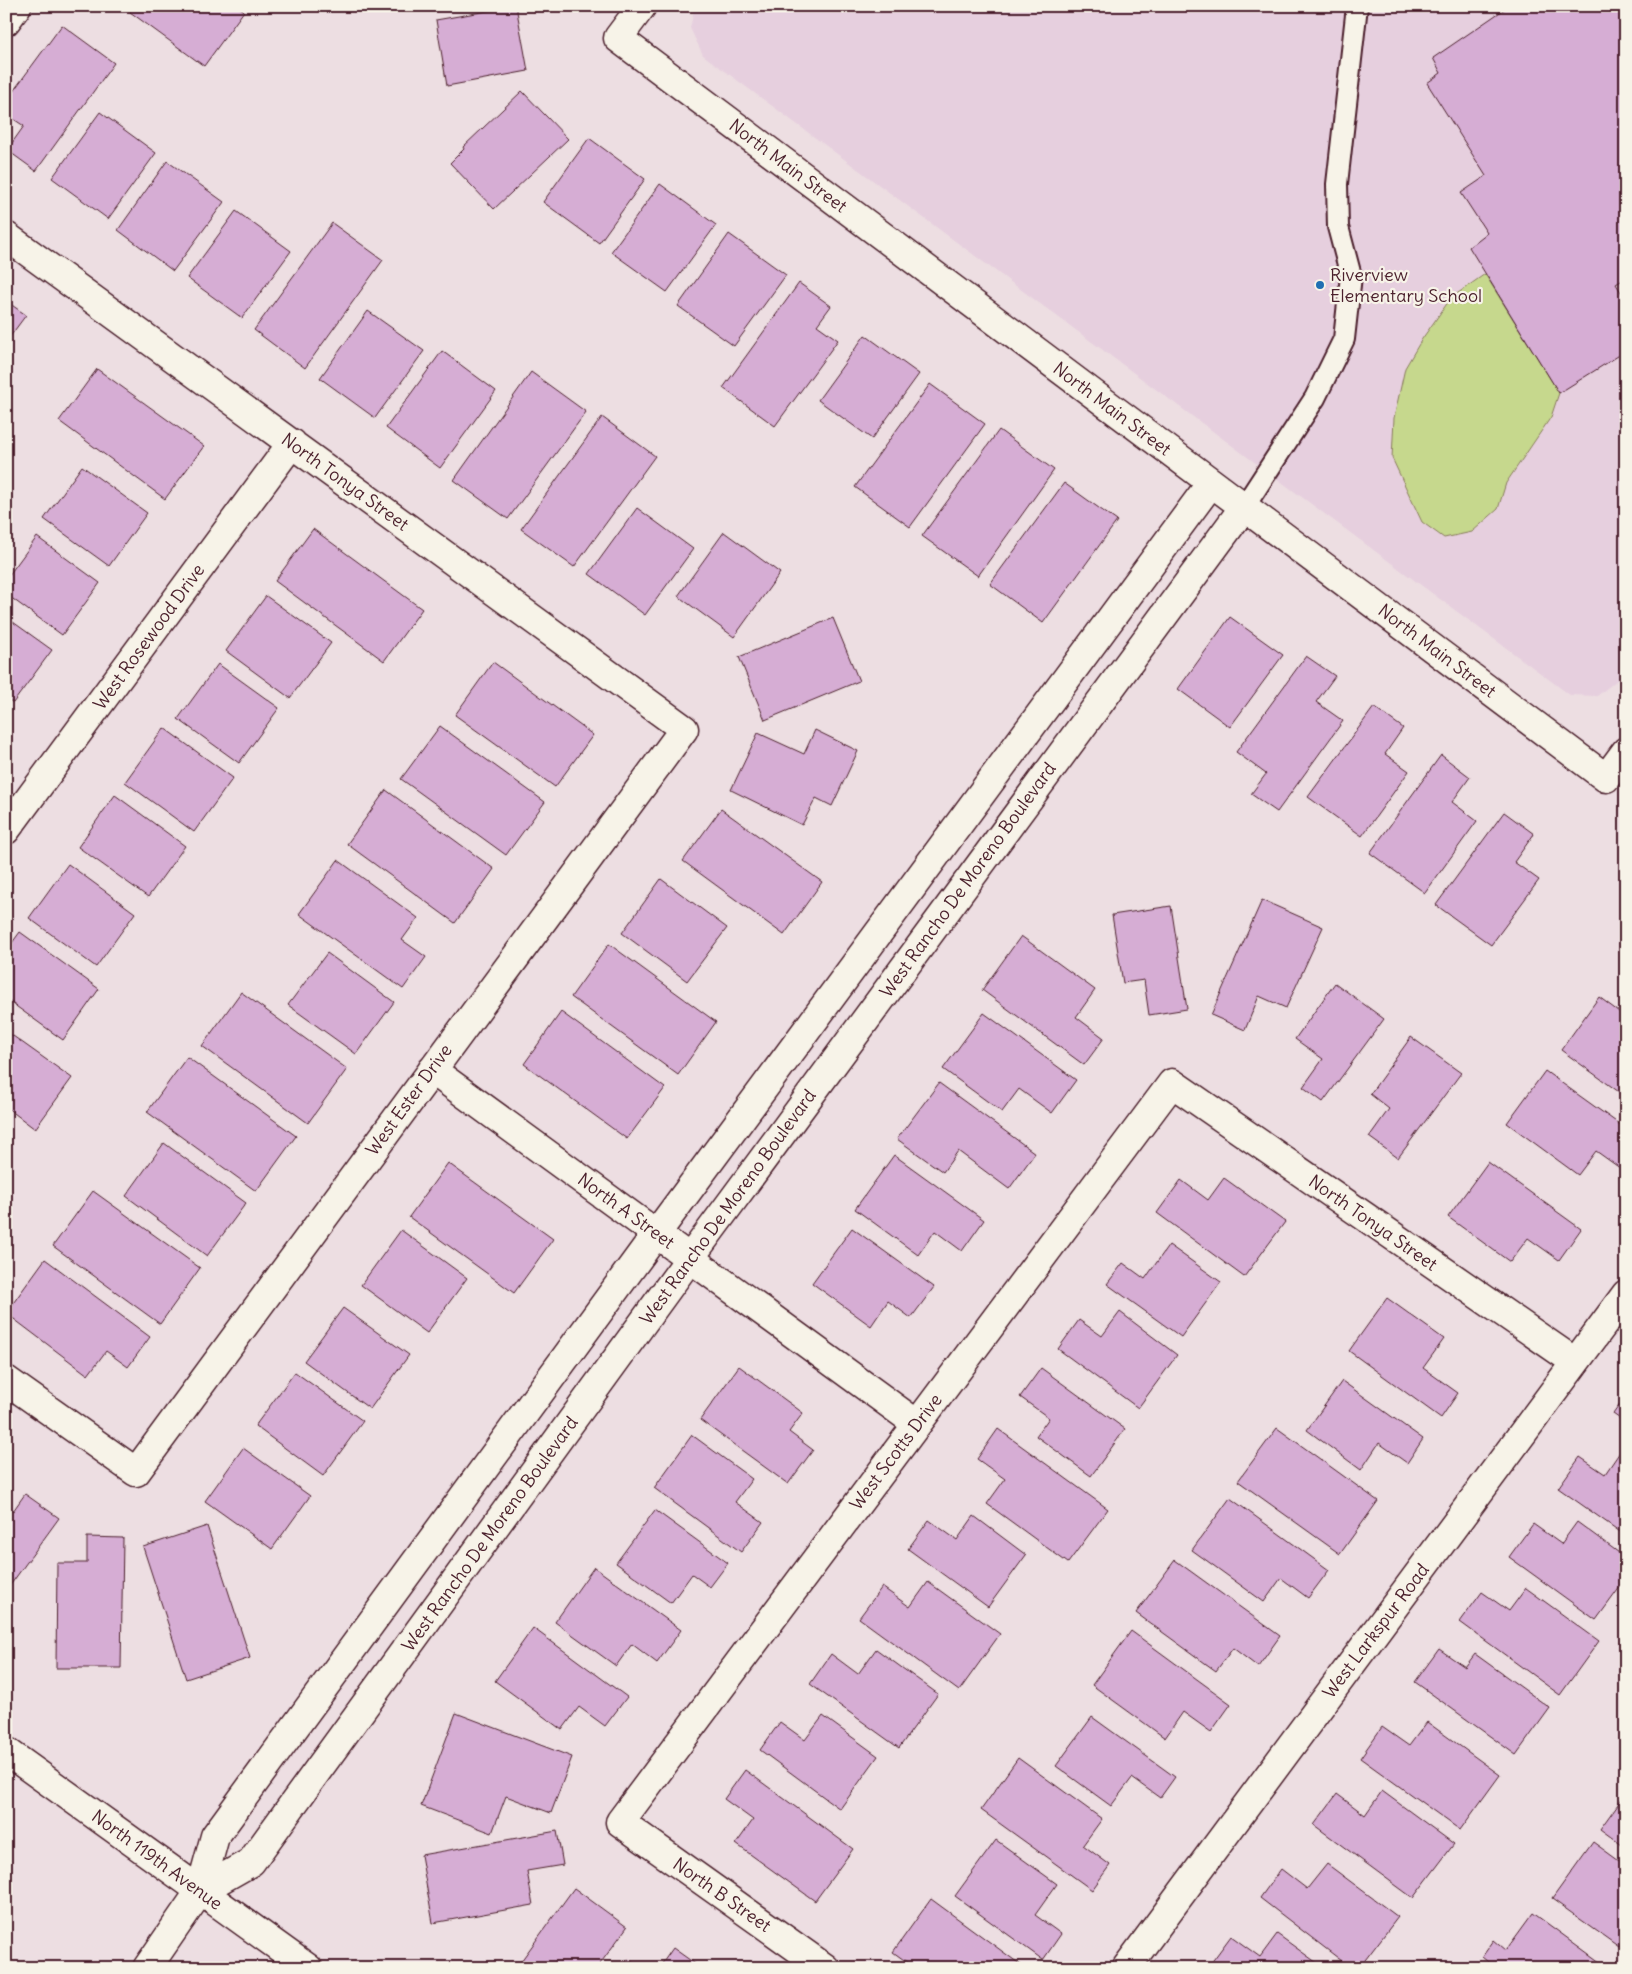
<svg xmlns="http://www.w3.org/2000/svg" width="1632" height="1974" font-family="Delius,sans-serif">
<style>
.built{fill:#e6cfde}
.green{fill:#c6d88d;stroke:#887c5c}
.building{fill:#d6add4;stroke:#4a1f2b}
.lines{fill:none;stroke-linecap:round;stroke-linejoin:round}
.service-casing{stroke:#4a1f2b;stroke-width:24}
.minor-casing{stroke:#4a1f2b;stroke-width:31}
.tertiary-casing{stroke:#4a1f2b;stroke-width:31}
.service{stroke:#f7f3e8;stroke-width:20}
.minor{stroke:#f7f3e8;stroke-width:28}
.tertiary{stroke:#f7f3e8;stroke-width:28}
.poi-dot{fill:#1f6fb2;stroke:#f7f3e8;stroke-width:2}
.labels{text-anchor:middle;stroke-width:4.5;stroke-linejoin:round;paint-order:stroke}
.street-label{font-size:18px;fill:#4a1f2b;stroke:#f7f3e8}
.poi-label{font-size:18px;fill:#4a1f2b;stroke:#f7f3e8;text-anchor:start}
</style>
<rect width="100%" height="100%" fill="#eddee2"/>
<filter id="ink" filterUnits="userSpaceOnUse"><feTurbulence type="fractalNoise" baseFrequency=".02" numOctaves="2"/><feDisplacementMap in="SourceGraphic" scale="10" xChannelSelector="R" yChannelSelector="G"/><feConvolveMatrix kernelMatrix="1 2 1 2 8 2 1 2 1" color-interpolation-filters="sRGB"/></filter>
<g filter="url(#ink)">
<path class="built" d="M695 6H1626V673L1597 696 1570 695 703 55 690 28Z"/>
<path class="green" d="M1485 274 1559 393 1551 417 1506 483 1498 509 1472 532 1444 538 1422 522 1392 458 1394 418 1405 368 1422 339 1451 298Z"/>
<path class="building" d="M134 6H238L244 11 204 66 130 12Z
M516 6 528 71 447 86 436 20Z
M1509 6H1626V278L1616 284 1626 300V351L1559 393 1469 247 1487 233 1461 193 1486 176 1427 83 1441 73 1433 58Z
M62 25 114 63 36 171 7 150 24 126 6 114V101Z
M522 91 568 139 494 209 450 163 464 149 463 147Z
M100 112 156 153 108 219 52 178Z
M589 138 645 179 599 243 543 202Z
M167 161 224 202 173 271 118 230Z
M660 184 716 225 667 292 611 252Z
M236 211 291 251 242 318 187 278Z
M332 223 383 260 305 368 254 330Z
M729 234 786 275 734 346 678 306Z
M799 283 831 306 817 325 838 340 775 426 723 388Z
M6 301 26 315 6 342Z
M368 311 424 351 375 418 320 378Z
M865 335 919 374 872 439 818 400Z
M442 351 496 391 440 468 386 428Z
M97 369 204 446 165 499 59 421Z
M531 372 586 412 508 519 454 480Z
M930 384 985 424 910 527 855 487Z
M602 417 655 456 574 567 521 529Z
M999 430 1054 470 978 576 922 536Z
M82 466 147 513 109 566 44 519Z
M1064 483 1117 521 1043 623 990 584Z
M637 508 693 549 645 615 589 574Z
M313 529 422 609 384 661 275 581Z
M724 532 780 573 734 637 678 596Z
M37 537 100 583 62 635 6 594V579Z
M266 596 331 643 290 698 226 651Z
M6 617 52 650 13 703 6 698Z
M1230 617 1283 655 1230 727 1178 689Z
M833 618 859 681 765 720 739 657Z
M1306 656 1335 676 1316 702 1343 721 1277 812 1251 794 1266 774 1236 752Z
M493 662 593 735 555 787 455 715Z
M218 664 279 708 239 763 178 719Z
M1374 707 1403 728 1385 754 1409 771 1362 836 1308 797Z
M440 726 545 802 506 855 401 779Z
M164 728 233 778 194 832 125 782Z
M815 730 858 751 832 806 816 798 802 825 731 790 758 733 804 754Z
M1441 755 1470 777 1452 802 1477 821 1425 893 1370 853Z
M386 790 494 869 455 923 347 844Z
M115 795 185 846 148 897 78 847Z
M721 809 822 882 784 935 683 861Z
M1504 812 1534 834 1514 862 1539 880 1491 945 1436 905Z
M338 860 418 918 402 940 426 957 403 989 299 914Z
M68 864 135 913 96 967 29 918Z
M661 879 727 928 687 981 622 933Z
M1262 900 1323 927 1286 1008 1259 996 1245 1030 1211 1015Z
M1171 906 1187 1009 1149 1015 1144 980 1123 983 1112 915Z
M20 932 99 989 63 1040 6 999V951Z
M1021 936 1095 990 1076 1017 1104 1038 1084 1065 982 990Z
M609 944 716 1022 678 1075 571 997Z
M327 953 394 1002 356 1054 288 1005Z
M1335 983 1384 1019 1323 1102 1303 1087 1323 1059 1295 1039Z
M241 992 347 1069 308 1123 202 1046Z
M1599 997 1626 1017V1097L1561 1050Z
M561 1012 665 1088 627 1139 524 1064Z
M984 1013 1076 1080 1052 1113 1019 1089 1002 1112 943 1069Z
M6 1031 72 1078 35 1129 6 1107Z
M1411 1037 1461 1073 1398 1158 1369 1137 1389 1109 1370 1094Z
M187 1057 296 1136 256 1191 147 1112Z
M1545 1071 1626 1129V1168L1624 1171 1596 1151 1578 1175 1507 1123Z
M939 1083 1035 1153 1009 1189 958 1151 943 1172 897 1139Z
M164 1143 246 1203 207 1256 126 1196Z
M894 1155 984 1220 962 1251 935 1231 918 1255 855 1209Z
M1488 1162 1581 1229 1559 1260 1528 1238 1510 1262 1448 1217Z
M448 1163 553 1239 514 1293 409 1217Z
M1224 1178 1285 1222 1244 1277 1157 1213 1181 1180 1208 1200Z
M93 1191 200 1268 160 1324 53 1246Z
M852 1228 934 1287 911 1318 888 1301 871 1326 812 1283Z
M401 1230 467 1278 427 1333 361 1285Z
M1169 1245 1221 1282 1181 1337 1107 1284 1123 1263 1145 1279Z
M45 1259 150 1337 128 1367 106 1351 88 1375 6 1313Z
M1387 1298 1444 1339 1423 1368 1458 1393 1441 1418 1349 1351Z
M343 1308 409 1355 370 1409 304 1361Z
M1120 1312 1177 1355 1138 1408 1058 1349 1079 1320 1102 1336Z
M739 1366 803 1413 789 1432 813 1450 788 1484 700 1420Z
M1041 1368 1125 1429 1091 1476 1036 1436 1049 1418 1020 1397Z
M295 1372 363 1421 323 1476 255 1426Z
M1342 1381 1423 1439 1407 1463 1379 1443 1361 1470 1307 1430Z
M1626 1396V1423L1613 1414Z
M1277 1428 1378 1501 1340 1554 1238 1481Z
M998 1429 1108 1509 1068 1563 987 1504 1005 1479 977 1459Z
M692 1435 752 1479 735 1502 763 1522 741 1552 654 1488Z
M243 1448 310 1496 272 1549 205 1501Z
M1620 1452 1626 1456V1536L1558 1488 1580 1457 1605 1474Z
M25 1494 59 1518 6 1591V1506L13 1511Z
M1230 1498 1329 1570 1308 1598 1281 1578 1264 1602 1192 1550Z
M655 1510 728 1563 710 1587 692 1574 671 1603 616 1563Z
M974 1516 1026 1555 988 1607 908 1549 929 1520 957 1540Z
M1577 1522 1626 1558V1579L1596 1620 1509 1557 1533 1524 1561 1544Z
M207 1526 250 1658 186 1679 143 1547Z
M87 1537 123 1538 121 1668H56L57 1563H87Z
M1175 1560 1280 1636 1258 1667 1233 1648 1216 1671 1136 1613Z
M594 1567 681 1630 657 1663 632 1644 616 1666 555 1622Z
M928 1582 1000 1634 959 1691 859 1618 882 1587 910 1607Z
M1526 1588 1599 1641 1560 1695 1460 1622 1482 1592 1509 1611Z
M533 1628 627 1697 605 1726 579 1707 562 1730 495 1681Z
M1131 1631 1231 1704 1211 1732 1183 1712 1165 1738 1092 1685Z
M876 1649 938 1694 899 1748 810 1684 831 1654 858 1674Z
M1439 1649 1465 1667 1475 1654 1550 1708 1516 1755 1415 1682Z
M456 1713 572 1757 551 1813 506 1796 492 1833 421 1806Z
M823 1716 878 1756 840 1809 760 1750 780 1722 805 1740Z
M1092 1717 1175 1777 1160 1798 1132 1778 1111 1806 1056 1766Z
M1427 1722 1500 1775 1460 1830 1360 1758 1382 1727 1409 1746Z
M1018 1758 1102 1819 1083 1845 1110 1865 1092 1890 981 1810Z
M745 1770 853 1849 815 1901 736 1844 753 1820 724 1799Z
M1382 1791 1454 1844 1413 1898 1314 1825 1337 1794 1365 1815Z
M1626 1793V1848L1600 1829Z
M557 1831 563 1865 527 1871 533 1905 433 1923 421 1855Z
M996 1840 1057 1884 1035 1915 1061 1934 1043 1960 955 1896Z
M1593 1842 1626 1866V1938L1619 1947 1552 1899Z
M1327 1864 1398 1917 1359 1968H1351L1260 1898 1281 1869 1307 1889Z
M574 1888 627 1927 597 1968H516Z
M931 1899 1025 1968H915L893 1952Z
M1533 1913 1608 1968H1491L1493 1966 1482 1957 1494 1940 1506 1950Z
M1277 1934 1324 1968 1208 1967 1231 1936 1260 1957Z
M673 1948 701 1968H659Z
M628 1959 641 1968H622Z"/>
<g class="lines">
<defs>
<path id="service" d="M1244 507 1315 398 1344 339 1351 276 1338 227 1337 184 1357 6"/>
<path id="minor" d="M6 21 17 6
M6 236 684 729 136 1472 6 1380
M6 830 292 443
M432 1070 917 1424
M825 1968 620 1822 1172 1083 1575 1362
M1126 1968 1626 1294"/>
<path id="tertiary" d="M642 6 618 38 1606 778 1626 751
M6 1751 308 1968
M200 1891 251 1862 690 1258 1244 507
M147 1968 200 1891 215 1836 656 1234 1211 483"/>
</defs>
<use href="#service" class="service-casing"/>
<use href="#minor" class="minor-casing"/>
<use href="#tertiary" class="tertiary-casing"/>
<use href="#service" class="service"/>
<use href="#minor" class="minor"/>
<use href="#tertiary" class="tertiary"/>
</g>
</g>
<circle class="poi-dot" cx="1320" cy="285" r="5"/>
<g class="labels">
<g class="street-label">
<text transform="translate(788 166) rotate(37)" y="6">North Main Street</text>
<text transform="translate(1112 409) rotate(37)" y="6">North Main Street</text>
<text transform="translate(345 482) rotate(36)" y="6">North Tonya Street</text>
<text transform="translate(149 637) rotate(-54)" y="6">West Rosewood Drive</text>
<text transform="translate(1437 651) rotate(37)" y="6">North Main Street</text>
<text transform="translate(968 880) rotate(-54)" y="6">West Rancho De Moreno Boulevard</text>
<text transform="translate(409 1100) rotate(-54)" y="6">West Ester Drive</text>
<text transform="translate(728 1207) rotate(-54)" y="6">West Rancho De Moreno Boulevard</text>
<text transform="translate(626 1211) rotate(36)" y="6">North A Street</text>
<text transform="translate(1373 1223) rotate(35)" y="6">North Tonya Street</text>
<text transform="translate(896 1452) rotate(-53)" y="6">West Scotts Drive</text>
<text transform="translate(490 1534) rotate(-54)" y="6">West Rancho De Moreno Boulevard</text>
<text transform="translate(1376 1631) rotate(-53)" y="6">West Larkspur Road</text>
<text transform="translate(157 1860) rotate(36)" y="6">North 119th Avenue</text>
<text transform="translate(722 1895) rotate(35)" y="6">North B Street</text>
</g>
<g class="poi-label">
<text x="1330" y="281">Riverview<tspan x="1330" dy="21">Elementary School</tspan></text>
</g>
</g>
<rect width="1632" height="1974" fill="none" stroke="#f7f3e8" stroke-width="25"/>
<rect x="12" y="12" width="1607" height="1949" fill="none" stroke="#4a1f2b" stroke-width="2" filter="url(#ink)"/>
</svg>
